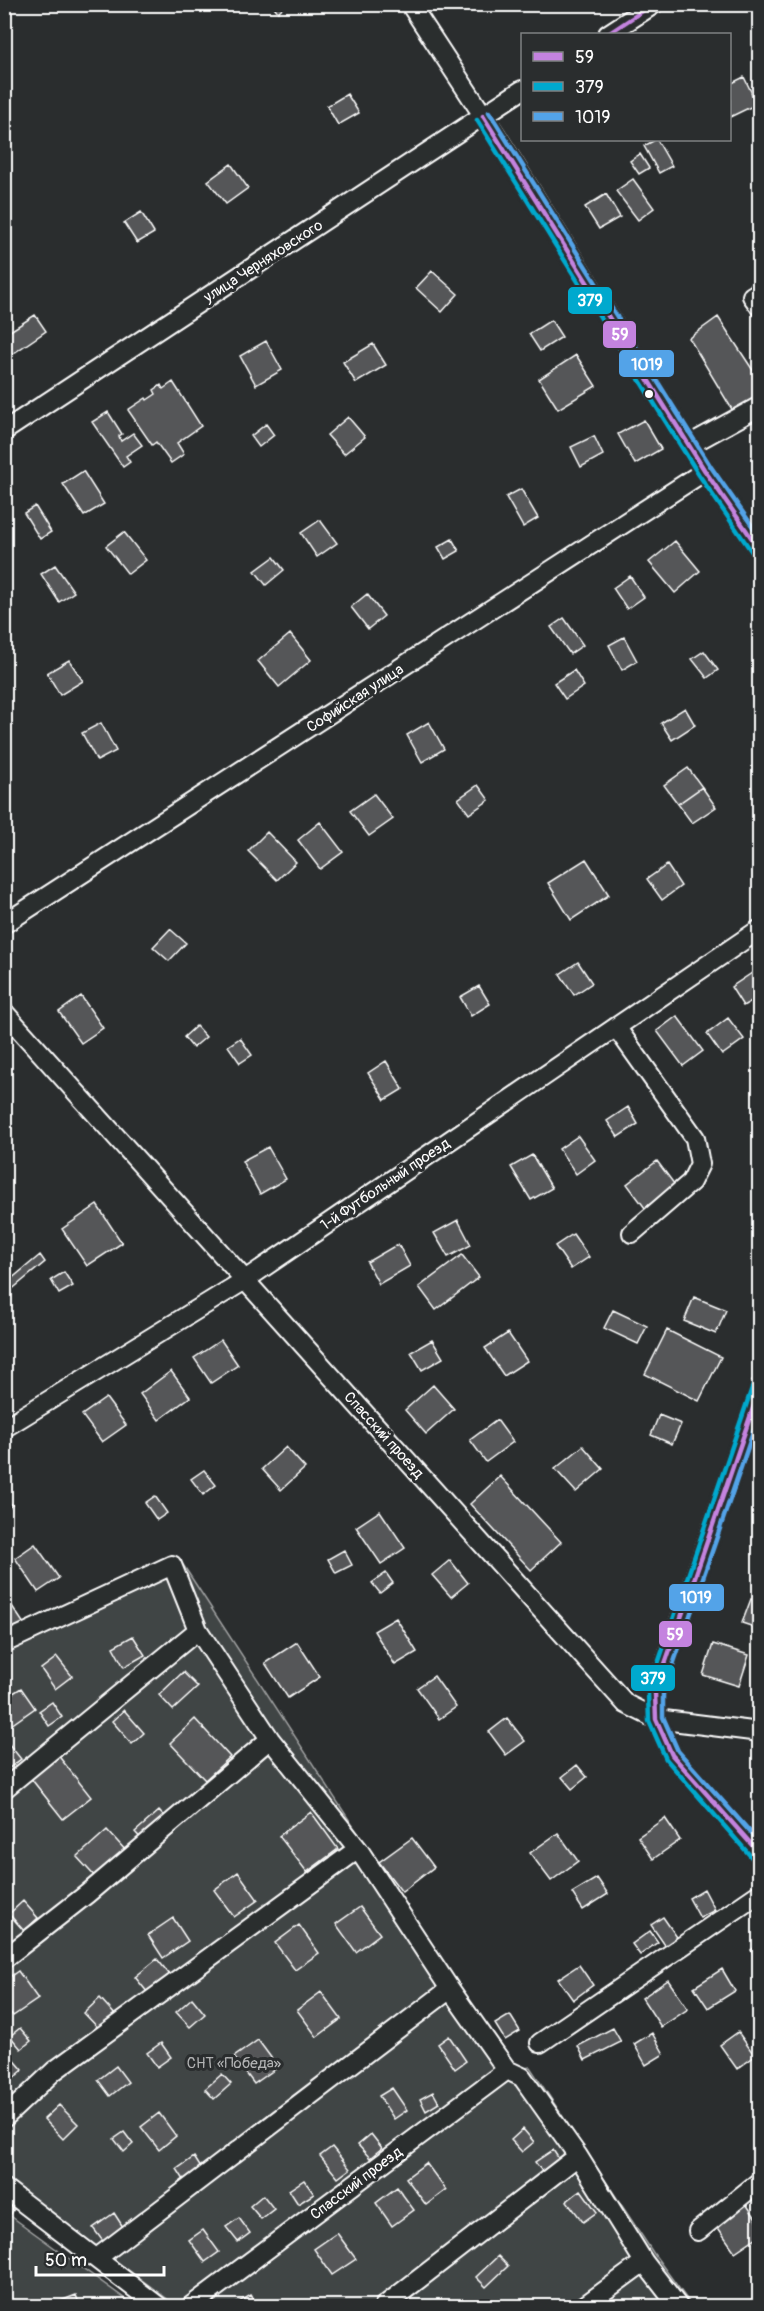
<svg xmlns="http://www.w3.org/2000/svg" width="764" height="2311" font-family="Pangolin,sans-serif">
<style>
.green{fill:#414445;stroke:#a0a2a2;stroke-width:1.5}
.building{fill:#555758;stroke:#fff;stroke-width:1.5}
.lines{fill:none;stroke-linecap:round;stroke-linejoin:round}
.minor-casing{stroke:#fff;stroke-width:22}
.minor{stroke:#2a2d2e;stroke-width:18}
.bus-1-casing{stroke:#2a2d2e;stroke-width:9}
.bus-2-casing{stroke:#2a2d2e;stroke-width:9}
.bus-3-casing{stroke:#2a2d2e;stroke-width:9}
.bus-1{stroke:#c483df;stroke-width:4.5}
.bus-2{stroke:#00a9ce;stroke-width:4.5}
.bus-3{stroke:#53a3e8;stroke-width:4.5}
.bus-dot{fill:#fff;stroke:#2a2d2e;stroke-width:2}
.labels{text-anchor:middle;stroke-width:6;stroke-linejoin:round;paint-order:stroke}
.street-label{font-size:15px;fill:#fff;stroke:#2a2d2e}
.park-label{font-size:15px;fill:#b3b4b5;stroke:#2a2d2e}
.line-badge{stroke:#2a2d2e;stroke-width:2}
.badge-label{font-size:16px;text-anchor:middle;font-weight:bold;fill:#fff}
</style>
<rect width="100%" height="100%" fill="#2a2d2e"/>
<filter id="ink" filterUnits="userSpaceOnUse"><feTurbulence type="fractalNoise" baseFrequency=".0167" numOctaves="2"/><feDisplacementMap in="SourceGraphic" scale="12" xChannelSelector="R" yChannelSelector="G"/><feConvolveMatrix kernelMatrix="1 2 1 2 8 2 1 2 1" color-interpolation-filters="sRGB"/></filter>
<g filter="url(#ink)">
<path class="green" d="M178 1557 512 2070 530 2067 654 2254 692 2306H177L5 2179V1652Z
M5 2212 135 2306H5Z"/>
<path class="building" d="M272 4H287L278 12Z
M744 77 757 104 730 117V84Z
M347 94 359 113 338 125 327 106Z
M655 140H657L672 166 659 173 644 146Z
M640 154 649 168 639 174 630 161Z
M231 164 248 188 226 204 208 181Z
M633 179 654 208 638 220 616 191Z
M606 194 620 217 599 229 585 207Z
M141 212 154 233 137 243 124 223Z
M432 271 458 294 442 312 416 288Z
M35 315 46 331 11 355 4 344V335Z
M718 317 760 381V395L733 411 689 338Z
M551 320 562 337 540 351 529 334Z
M266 341 282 370 256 385 240 356Z
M373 344 386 365 356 383 343 362Z
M576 355 596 386 558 409 539 379Z
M173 382 201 426 177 443 184 454 171 463 156 442 152 445 128 410 146 398 147 400 156 394 154 390 161 385 163 389Z
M108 412 122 434 119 436 121 441 133 433 142 445 126 456 130 462 123 467 92 422Z
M348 417 365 437 344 454 327 435Z
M644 420 661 449 635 464 618 434Z
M266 424 274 435 259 447 251 436Z
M594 436 603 455 581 467 571 447Z
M83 471 104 504 84 516 63 484Z
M521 489 538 518 523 527 506 497Z
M35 506 51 532 40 539 24 513Z
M320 520 337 543 317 557 301 533Z
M124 532 146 560 128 574 106 546Z
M452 539 459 551 445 559 438 547Z
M675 541 700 571 675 593 649 562Z
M274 557 284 570 266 585 255 571Z
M55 565 74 592 59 602 41 574Z
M630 576 644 597 627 609 613 588Z
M367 594 384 616 368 629 351 607Z
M564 618 583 645 570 654 551 627Z
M290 634 311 660 279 687 258 661Z
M624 637 637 661 622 670 609 645Z
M704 651 718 670 707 678 692 659Z
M69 660 83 681 60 695 47 673Z
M574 670 584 686 565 699 554 683Z
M685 708 695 725 672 740 661 723Z
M429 722 444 749 422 762 407 735Z
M101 723 116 751 97 761 82 733Z
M688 768 702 787 678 804 664 785Z
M478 785 489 800 469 814 458 799Z
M702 787 716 807 692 823 678 804Z
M374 794 393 819 369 836 350 811Z
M320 822 343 852 320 869 298 840Z
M267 832 296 862 277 880 248 851Z
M586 859 609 895 571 920 548 883Z
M667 865 681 886 662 900 647 879Z
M170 929 186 943 169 961 153 947Z
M578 962 592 983 574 995 560 974Z
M752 973 760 985V996L743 1006 731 987Z
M479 986 490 1004 471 1016 460 997Z
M81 996 103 1028 81 1043 59 1012Z
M677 1016 703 1051 683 1066 657 1031Z
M728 1018 744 1039 722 1055 707 1034Z
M196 1026 206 1037 193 1048 184 1037Z
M240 1038 252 1055 240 1063 228 1046Z
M386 1061 403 1089 385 1100 368 1073Z
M628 1107 638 1124 618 1137 607 1121Z
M578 1136 595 1160 576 1174 559 1149Z
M268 1147 286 1179 260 1194 242 1161Z
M532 1155 552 1188 531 1200 511 1167Z
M657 1161 675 1185 645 1208 627 1184Z
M97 1205 122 1243 87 1266 62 1229Z
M458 1220 471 1245 448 1257 434 1233Z
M573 1234 589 1257 571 1269 555 1246Z
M398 1244 410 1266 379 1284 367 1262Z
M40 1255 45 1262 4 1296V1285Z
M462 1255 479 1277 436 1310 419 1287Z
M64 1272 73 1286 59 1294 51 1280Z
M694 1297 726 1310 716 1334 684 1321Z
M613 1310 647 1326 638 1344 604 1328Z
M667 1330 721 1357 699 1401 645 1374Z
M508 1333 527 1361 504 1376 485 1348Z
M221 1340 238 1365 211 1383 194 1358Z
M432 1340 443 1358 422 1370 411 1352Z
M4 1362 11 1372 4 1377Z
M171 1371 190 1397 159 1420 140 1394Z
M433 1385 454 1409 426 1434 405 1410Z
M106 1398 126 1425 102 1442 82 1415Z
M659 1415 681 1424 672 1444 651 1435Z
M497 1420 513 1442 486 1462 470 1440Z
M583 1446 603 1469 576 1492 555 1469Z
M286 1447 305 1468 281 1490 262 1469Z
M204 1470 216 1485 203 1495 191 1479Z
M500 1476 561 1542 531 1570 470 1504Z
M4 1495 12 1505 4 1511Z
M155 1496 167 1513 157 1520 145 1503Z
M380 1511 405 1548 381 1564 356 1527Z
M35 1544 59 1578 38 1592 15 1558Z
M344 1550 352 1565 336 1573 328 1559Z
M450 1560 468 1583 451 1597 432 1575Z
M386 1573 393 1583 380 1593 372 1583Z
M4 1594 24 1624 4 1637Z
M751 1599 760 1602V1629L742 1623Z
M396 1618 417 1652 395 1665 374 1631Z
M133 1636 145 1655 124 1667 113 1647Z
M297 1642 320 1677 288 1698 265 1663Z
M713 1644 749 1655 739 1686 703 1675Z
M57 1657 72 1676 55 1689 41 1669Z
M183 1672 198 1687 173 1710 159 1695Z
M434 1676 456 1707 439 1719 417 1688Z
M21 1688 35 1708 11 1725 4 1715V1699Z
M52 1702 62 1717 49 1726 39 1711Z
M124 1710 144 1733 132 1744 112 1721Z
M507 1718 525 1741 506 1755 489 1732Z
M195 1719 230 1757 205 1780 170 1743Z
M4 1738 21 1759 4 1772Z
M57 1754 91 1797 63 1819 29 1776Z
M577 1765 587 1777 572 1789 562 1777Z
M159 1811 168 1821 144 1842 135 1832Z
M311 1812 338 1849 307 1872 279 1836Z
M665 1818 680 1840 653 1859 638 1837Z
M107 1830 128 1853 99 1881 77 1857Z
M558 1833 578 1861 551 1881 530 1853Z
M412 1838 434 1867 402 1892 379 1862Z
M238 1872 258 1900 234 1917 214 1890Z
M597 1878 608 1894 583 1910 572 1893Z
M704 1889 715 1910 700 1918 689 1898Z
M23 1901 38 1918 24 1931 9 1914Z
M360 1907 380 1934 356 1952 336 1924Z
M663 1917 679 1940 667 1948 651 1925Z
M173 1918 188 1941 163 1958 148 1935Z
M299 1925 319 1953 295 1970 275 1943Z
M650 1931 658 1942 640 1955 632 1944Z
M760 1944V1964L751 1950Z
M157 1959 170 1975 148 1993 135 1977Z
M579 1965 593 1985 573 2000 558 1979Z
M722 1969 735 1991 708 2008 694 1987Z
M18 1971 38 1999 13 2016 4 2004V1981Z
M668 1980 688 2009 661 2027 642 1998Z
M321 1992 341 2019 317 2037 297 2010Z
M100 1998 117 2017 102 2032 84 2013Z
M192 1998 205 2014 190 2027 176 2012Z
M510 2015 520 2031 505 2040 495 2024Z
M20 2028 31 2041 21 2049 10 2036Z
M613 2028 621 2042 585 2060 578 2046Z
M738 2032 755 2056 737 2069 720 2045Z
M652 2033 664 2054 646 2065 634 2044Z
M449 2036 466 2061 455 2069 438 2044Z
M258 2040 278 2067 254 2084 234 2057Z
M161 2043 171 2057 157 2067 147 2053Z
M4 2048 23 2070 4 2086Z
M116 2066 128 2082 110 2096 98 2080Z
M222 2074 231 2084 214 2099 205 2089Z
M392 2088 407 2110 394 2119 379 2096Z
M433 2092 439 2103 426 2111 420 2099Z
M59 2105 78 2124 63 2139 44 2119Z
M159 2113 176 2136 159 2150 141 2127Z
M523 2129 534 2142 522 2152 511 2140Z
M124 2132 133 2144 124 2152 114 2139Z
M371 2134 382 2148 370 2158 358 2145Z
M332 2147 350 2169 338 2178 320 2156Z
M553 2150 561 2162 544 2174 535 2162Z
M194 2157 201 2168 184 2180 177 2169Z
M426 2163 446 2190 426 2205 406 2178Z
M304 2180 314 2194 298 2204 289 2190Z
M397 2187 414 2210 392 2226 376 2203Z
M581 2190 597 2212 583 2222 567 2201Z
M263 2195 274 2209 261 2219 250 2206Z
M4 2200 15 2207 7 2221 4 2219Z
M744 2201 760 2224V2235L735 2252 714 2222Z
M114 2213 125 2230 105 2244 93 2228Z
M239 2218 250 2233 238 2242 226 2227Z
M203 2230 219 2252 205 2262 189 2240Z
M337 2233 356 2259 332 2275 314 2249Z
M498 2256 508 2266 486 2287 476 2277Z
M76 2295 80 2306H60L58 2302Z
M251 2295 258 2306H232Z"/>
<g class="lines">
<defs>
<path id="minor" d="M410 4 496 135 705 471 760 551
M608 34 654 4
M760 291 752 296 760 307
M4 431 522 90
M689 445 760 406
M4 924 705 471
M4 1012 626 1704 656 1719 760 1732
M616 1027 695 1138 700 1164 691 1182 632 1233
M760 1387 655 1693 656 1719 672 1755 760 1855
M4 1428 245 1280 760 929
M4 1643 172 1565 198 1630 270 1739 358 1849 450 1989 507 2070
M4 1789 198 1630
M4 1959 87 1894 270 1739
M540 2043 760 1893
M4 2118 54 2071 358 1849
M4 2188 158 2306
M698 2231 760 2181
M97 2258 450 1989
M191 2306 507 2070 522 2077 578 2156 644 2262 678 2306
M384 2306 578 2156
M584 2306 644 2262"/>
</defs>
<use href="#minor" class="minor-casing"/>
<use href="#minor" class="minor"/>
<defs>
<path id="bus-1" d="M608 34 653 4
M483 116 705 471 760 550
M760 1388 655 1693 656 1719 672 1755 760 1854"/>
<path id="bus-2" d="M477 120 699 475 754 555
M753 1385 648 1693 649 1721 666 1759 754 1860"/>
<path id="bus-3" d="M489 112 711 467 760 537
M760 1412 663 1694V1717L678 1751 760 1843"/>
</defs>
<use href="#bus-1" class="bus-1-casing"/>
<use href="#bus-2" class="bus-2-casing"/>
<use href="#bus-3" class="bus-3-casing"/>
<use href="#bus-1" class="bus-1"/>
<use href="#bus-2" class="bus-2"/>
<use href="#bus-3" class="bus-3"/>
</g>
</g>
<circle class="bus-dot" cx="649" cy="394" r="5"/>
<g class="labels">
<g class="street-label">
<text transform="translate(263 261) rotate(-33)" y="5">улица Черняховского</text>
<text transform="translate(355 698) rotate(-33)" y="5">Софийская улица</text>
<text transform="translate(385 1184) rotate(-34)" y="5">1-й Футбольный проезд</text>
<text transform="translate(384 1435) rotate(48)" y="5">Спасский проезд</text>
<text transform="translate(356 2183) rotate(-37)" y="5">Спасский проезд</text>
</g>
<g class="park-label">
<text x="234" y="2068">СНТ «Победа»</text>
</g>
</g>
<g class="line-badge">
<rect x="567" y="286" width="46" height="29" rx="6" fill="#00a9ce"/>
<rect x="602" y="320" width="35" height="29" rx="6" fill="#c483df"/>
<rect x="618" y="349" width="57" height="29" rx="6" fill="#53a3e8"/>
<rect x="668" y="1583" width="57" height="29" rx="6" fill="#53a3e8"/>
<rect x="658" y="1620" width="35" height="28" rx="6" fill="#c483df"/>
<rect x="630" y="1664" width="46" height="28" rx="6" fill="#00a9ce"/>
</g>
<g class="badge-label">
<text x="590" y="306">379</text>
<text x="620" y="340">59</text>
<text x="647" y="370">1019</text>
<text x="696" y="1603">1019</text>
<text x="675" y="1640">59</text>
<text x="653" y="1684">379</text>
</g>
<rect width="764" height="2311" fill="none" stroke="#2a2d2e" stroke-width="24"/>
<rect x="12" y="12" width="740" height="2287" fill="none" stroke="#fff" stroke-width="2" filter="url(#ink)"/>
<rect x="521" y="33" width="210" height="108" fill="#2a2d2e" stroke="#7f8182" stroke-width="1.5"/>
<rect x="533" y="52" width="30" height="9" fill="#c483df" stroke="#7f8182" stroke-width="1.5"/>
<text x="575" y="63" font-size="18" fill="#ffffff">59</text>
<rect x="533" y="82" width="30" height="9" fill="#00a9ce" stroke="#7f8182" stroke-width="1.5"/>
<text x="575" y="93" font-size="18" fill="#ffffff">379</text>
<rect x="533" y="112" width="30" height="9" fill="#53a3e8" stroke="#7f8182" stroke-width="1.5"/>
<text x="575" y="123" font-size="18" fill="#ffffff">1019</text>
<path d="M36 2266v9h128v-9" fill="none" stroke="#ffffff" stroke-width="3"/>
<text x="45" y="2266" font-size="18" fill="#ffffff" stroke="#2a2d2e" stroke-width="4.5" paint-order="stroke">50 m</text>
</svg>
